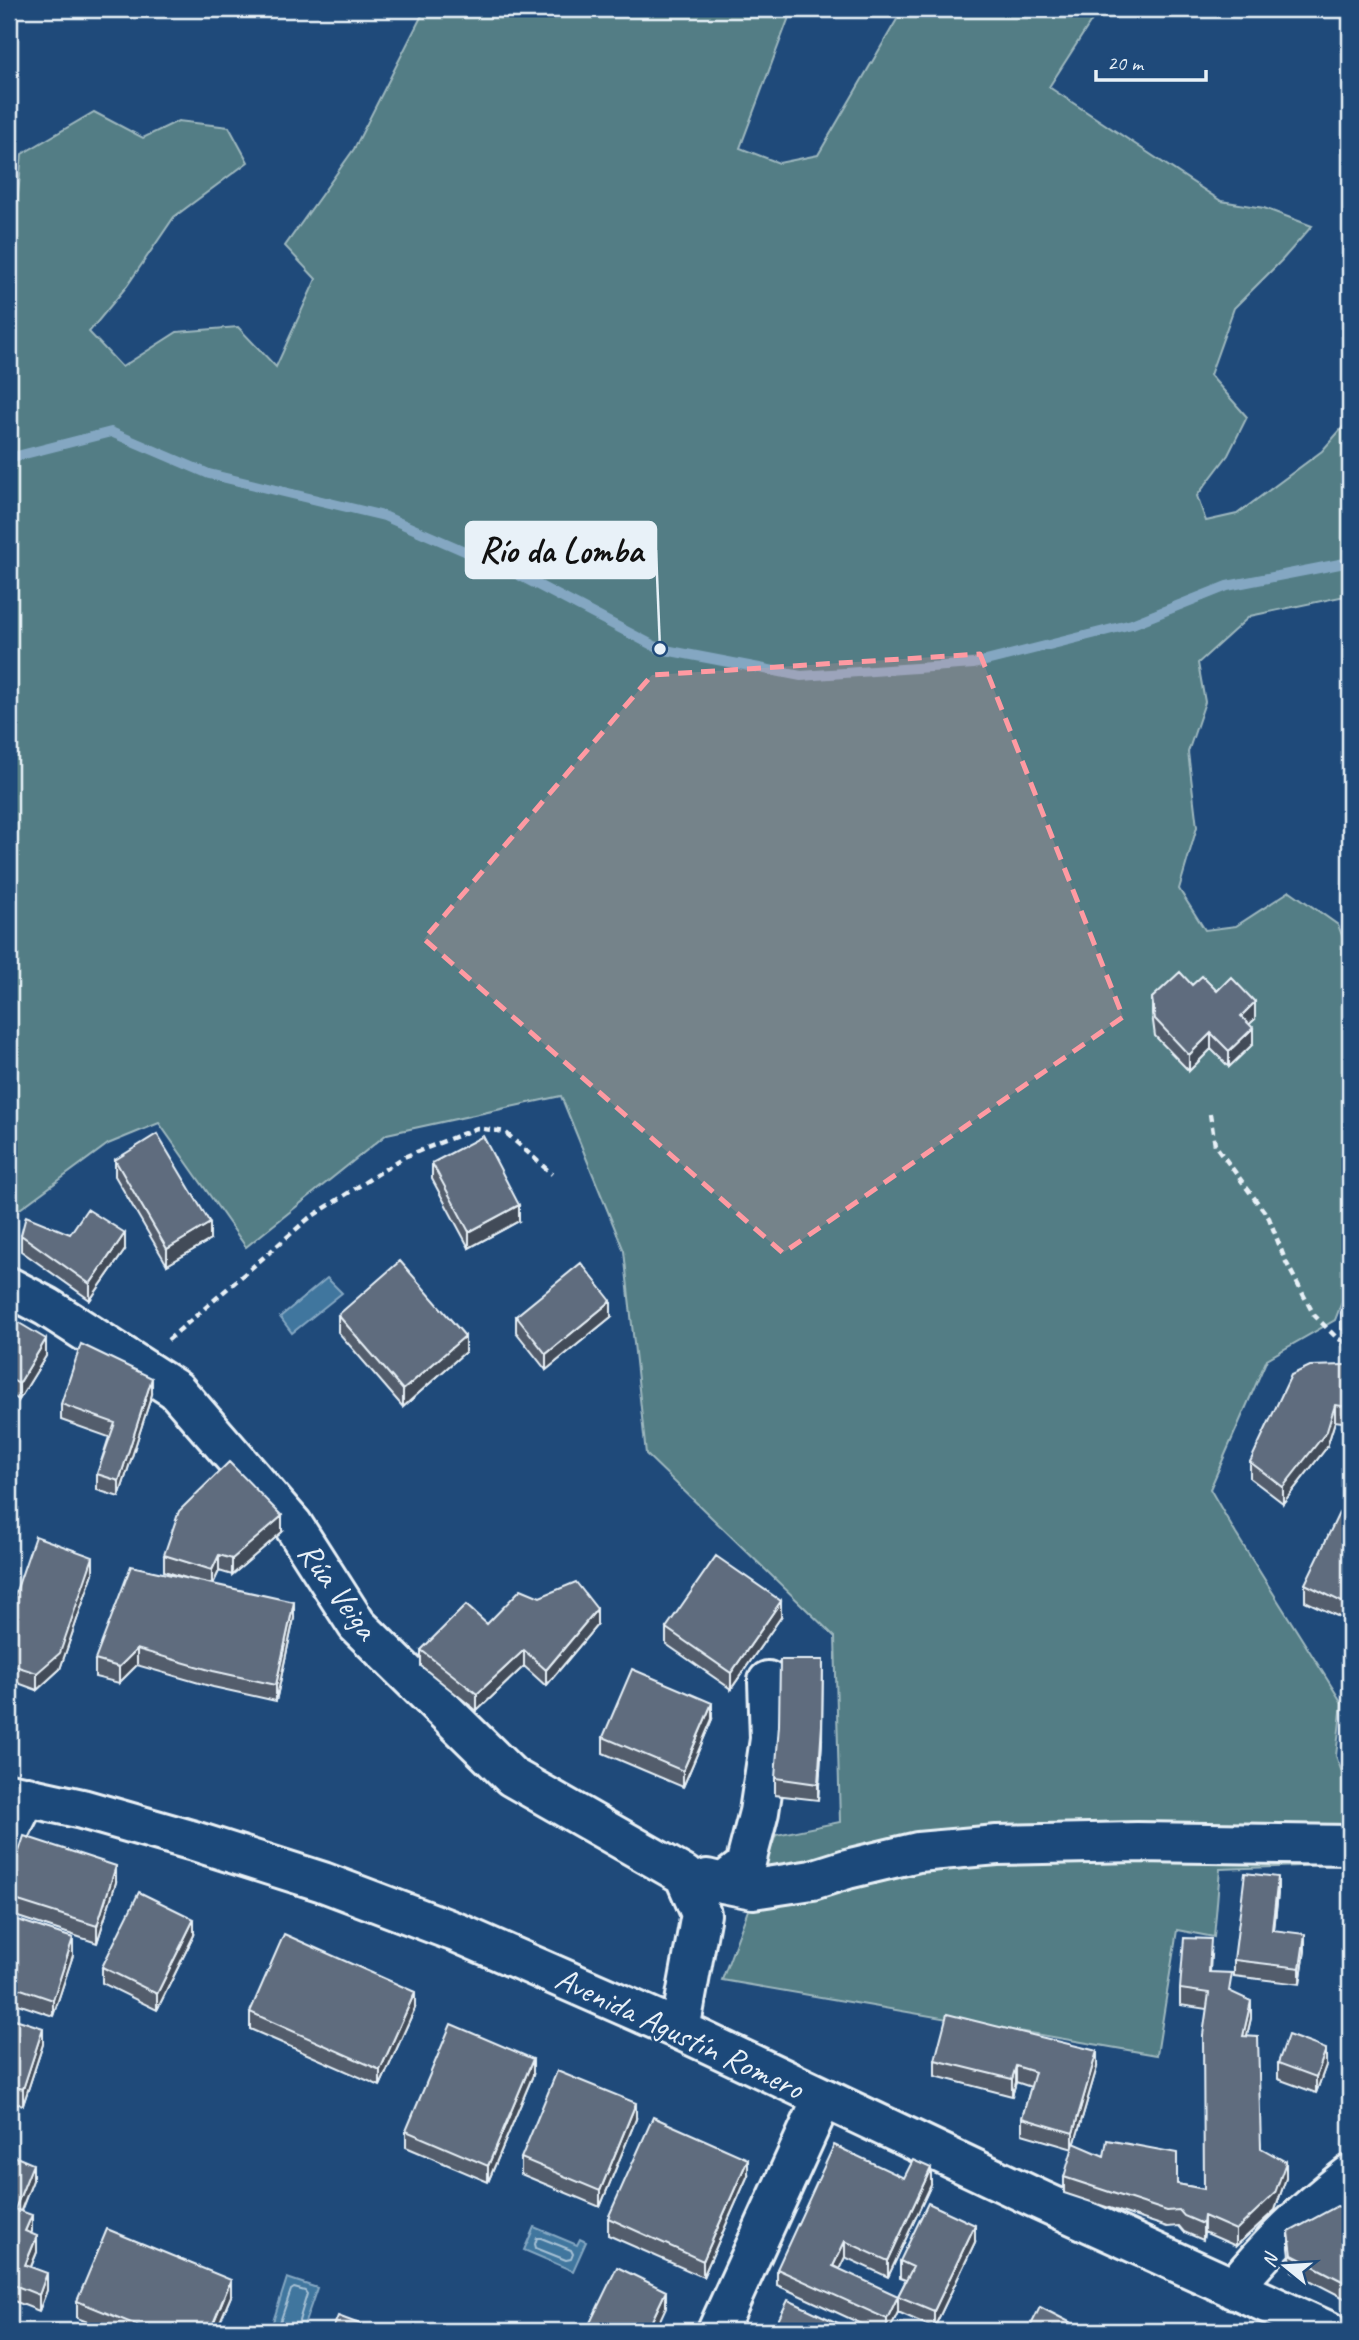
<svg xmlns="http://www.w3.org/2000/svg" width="1359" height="2340" font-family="Caveat,sans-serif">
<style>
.green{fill:#527d85;stroke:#9db7be;stroke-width:2}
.water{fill:#41769e;stroke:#84a7c2;stroke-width:2}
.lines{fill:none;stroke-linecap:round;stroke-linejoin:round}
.shore{stroke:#a5c0d4;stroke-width:2}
.stream{stroke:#84a7c2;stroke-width:10}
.minor-casing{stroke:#e8f1f8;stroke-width:44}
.path{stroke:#e8f1f8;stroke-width:4.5;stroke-dasharray:7 5;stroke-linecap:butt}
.minor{stroke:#1f4a7a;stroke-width:38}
.wall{fill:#525d6c;stroke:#e8f1f8;stroke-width:2}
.shaded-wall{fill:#424c58;stroke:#e8f1f8;stroke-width:2}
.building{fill:#5f6c7e;stroke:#e8f1f8;stroke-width:2}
.marked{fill:#ff9aa2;fill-opacity:0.2;stroke:#ff9aa2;stroke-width:5;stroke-dasharray:14 9;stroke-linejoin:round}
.labels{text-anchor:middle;stroke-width:5;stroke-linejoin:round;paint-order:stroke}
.street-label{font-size:33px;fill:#e8f1f8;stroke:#1f4a7a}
.leader{fill:none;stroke:#e8f1f8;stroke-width:2.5}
.callout-dot{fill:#e8f1f8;stroke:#1f4a7a;stroke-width:2.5}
.callout{fill:#e8f1f8;stroke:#e8f1f8;stroke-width:2.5}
.callout-label{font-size:35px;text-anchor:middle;font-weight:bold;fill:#111}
</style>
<rect width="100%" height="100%" fill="#1f4a7a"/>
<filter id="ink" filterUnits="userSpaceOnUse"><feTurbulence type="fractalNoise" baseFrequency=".0143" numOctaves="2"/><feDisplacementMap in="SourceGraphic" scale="14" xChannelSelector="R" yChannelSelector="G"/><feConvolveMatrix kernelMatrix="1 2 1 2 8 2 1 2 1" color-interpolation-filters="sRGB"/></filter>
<g filter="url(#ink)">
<path class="green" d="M425 9H792L740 148 779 163 818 155 903 9H1099L1049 87 1221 201 1264 208 1312 226 1282 260 1234 308 1210 375 1247 417 1228 455 1197 496 1206 521 1237 514 1322 451 1350 419V595L1250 616 1198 663 1205 702 1188 752 1197 827 1179 889 1205 930 1236 926 1290 891 1338 925 1350 956V1281L1335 1320 1267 1359 1210 1489 1236 1534 1342 1703 1336 1756 1350 1794V1864L1220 1869 1214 1937 1177 1930 1157 2055 722 1980 776 1835 840 1822 835 1637 646 1454 624 1251 561 1096 387 1134 246 1247 159 1123 108 1144 9 1217V246H13L22 154 94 112 143 138 178 121 229 127 248 162 174 217 127 286 89 332 122 367 177 332 238 327 276 367 316 279 285 246 354 149Z"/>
<path class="water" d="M327 1278 342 1293 292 1333 280 1317Z
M534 2227 577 2245 580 2239 586 2242 573 2271 524 2250Z
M287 2278 317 2288 302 2331H270Z"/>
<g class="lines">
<path class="shore" d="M537 2238H541L571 2250 573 2254 571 2259 566 2260 536 2248 535 2244Z
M277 2331 291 2290 294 2288 305 2291 307 2294 296 2331"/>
<path class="stream" d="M9 458 111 432 209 474 384 516 515 573 660 649 801 676 974 664 1132 624 1227 586 1350 562"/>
<defs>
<path id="minor" d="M9 1287 47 1307 176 1390 293 1525 357 1625 512 1777 684 1875 701 1914 680 2030
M9 1793 82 1809 194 1841 323 1882 458 1933 680 2030 1040 2200 1328 2331
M9 1832 27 1796
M707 1879 723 1883 745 1866 759 1812 770 1739 768 1681
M723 1883 753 1889 812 1880 847 1869 918 1852 997 1845 1137 1842 1350 1845
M1233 2289C1270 2243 1304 2211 1350 2175
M717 2331 823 2098"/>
</defs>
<use href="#minor" class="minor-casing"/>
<path class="path" d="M1210 1114 1215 1145 1269 1218 1285 1260 1314 1315 1337 1338 1350 1345
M168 1340 308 1219 404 1157 477 1128 505 1132 552 1174"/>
<use href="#minor" class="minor"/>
</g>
<path class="wall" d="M1192 985 1217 991 1255 1019 1249 1024 1253 1044 1229 1067 1211 1049 1189 1071 1155 1036 1152 1014V998Z
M115 1160 210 1240 167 1265 115 1176Z
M432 1163 519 1221 469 1248 432 1179Z
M70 1234 125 1250 90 1300 21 1251V1235Z
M1350 1291V1333L1341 1329V1313Z
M338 1315 465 1352 403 1407 338 1332Z
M516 1316 611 1317 546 1370 516 1332Z
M9 1317 46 1356 19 1400 9 1394Z
M1350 1365V1423L1335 1421 1327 1447 1283 1503 1250 1478V1462Z
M152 1394 119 1497 97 1490V1474L109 1437 61 1420V1404Z
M1350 1519V1622L1305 1601V1584Z
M282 1532 232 1575 219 1571 213 1584 294 1618 276 1701 213 1687 137 1665 119 1683 95 1677V1660L189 1579 164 1571V1555Z
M93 1573 60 1669 37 1690 15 1682 9 1674V1612Z
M781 1617 731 1689 666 1644V1628Z
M487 1624 597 1625 546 1686 524 1666 477 1711 421 1666V1650Z
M712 1719 683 1787 603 1753V1737Z
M822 1741 818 1800 775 1795V1778Z
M116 1882 97 1943 9 1914V1883Z
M1278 1893 1274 1930 1305 1950 1300 1984 1234 1976V1960Z
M9 1917 73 1955 53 2016 9 2001Z
M194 1935 157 2010 102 1983V1967Z
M1350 1951V1973L1348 1971V1955Z
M1211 1956 1210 1972 1231 1992 1251 2018 1247 2036 1261 2148 1286 2178 1275 2210 1236 2246 1204 2232 1203 2240 1184 2232 1179 2226 1167 2227 1064 2193V2177L1104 2156 1177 2184 1204 2189 1207 2009 1180 2005V1989Z
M415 2008 380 2086 250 2029V2012Z
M9 2017 43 2044 23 2105 9 2101Z
M935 2060 1097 2067 1073 2149 1022 2134V2118L1031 2087 1016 2082 1012 2096 935 2076Z
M1278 2063 1326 2065 1316 2093 1278 2079Z
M533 2075 488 2182 406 2147V2131Z
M636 2119 600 2207 521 2174V2158Z
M9 2154 33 2180 21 2211 32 2231 31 2233 37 2252 31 2267 47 2290 39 2311 9 2299Z
M748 2175 703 2277 608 2235V2218Z
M904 2178 931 2185 888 2277 845 2257 839 2269 898 2312 889 2331H877L777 2285V2269Z
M1350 2211V2301L1292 2271 1289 2248V2232Z
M975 2242 934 2328 898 2312V2296L906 2280 900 2278V2261Z
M231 2296 216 2331H111L77 2318V2301Z"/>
<path class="shaded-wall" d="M1255 1002V1019L1241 1032V1016Z
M1253 1028V1044L1229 1067V1051Z
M1211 1033V1049L1189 1071V1055Z
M519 1205V1221L469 1248V1232Z
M210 1223V1240L167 1265V1249Z
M125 1233V1250L90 1300V1284Z
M611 1301V1317L546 1370V1354Z
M465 1336V1352L403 1407V1390Z
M46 1339V1356L19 1400V1384Z
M152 1378V1394L119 1497V1481Z
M1335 1405V1421L1327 1447 1283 1503V1487Z
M282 1516V1532L232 1575V1559Z
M219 1555V1571L212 1586V1570Z
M93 1557V1573L60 1669 37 1690V1673Z
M781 1601V1617L731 1689V1673Z
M294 1602V1618L276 1701V1685Z
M597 1609V1625L546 1686V1670Z
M137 1649V1665L119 1683V1667Z
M524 1650V1666L477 1711V1694Z
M823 1660 822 1741 818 1800V1784Z
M712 1703V1719L683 1787V1771Z
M116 1866V1882L97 1943V1926Z
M1278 1877V1893L1272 1946V1930Z
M194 1919V1935L157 2010V1994Z
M1305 1934V1950L1300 1984V1968Z
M73 1938V1955L53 2016V2000Z
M415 1992V2008L380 2086V2070Z
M1251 2001V2018L1243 2052V2036Z
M43 2028V2044L23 2105V2089Z
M1326 2049V2065L1316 2093V2077Z
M1097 2051V2067L1073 2149V2133Z
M533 2059V2075L488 2182V2166Z
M1016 2066V2082L1012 2096V2079Z
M636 2103V2119L600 2207V2191Z
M748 2159V2175L703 2277V2261Z
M1286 2162V2178L1275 2210 1236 2246V2230Z
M33 2164V2180L15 2225V2209Z
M931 2168V2185L888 2277V2261Z
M32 2215V2231L25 2247V2231Z
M1204 2216V2232L1203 2240V2224Z
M975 2225V2242L934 2328V2311Z
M37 2236V2252L25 2281V2265Z
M845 2241V2257L833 2282V2266Z
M47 2273V2290L39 2311V2295Z
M231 2280V2296L216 2331H210Z
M666 2291V2307L655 2331H647Z
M898 2296V2312L889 2331H887V2319Z"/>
<path class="building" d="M1180 972 1192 985 1202 976 1217 991 1231 977 1255 1002 1241 1016 1253 1028 1229 1051 1211 1033 1189 1055 1155 1019 1152 998Z
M157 1134 210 1223 167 1249 115 1160Z
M483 1136 519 1205 469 1232 432 1163Z
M87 1209 125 1233 90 1284 21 1235 26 1216 70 1234Z
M400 1261 465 1336 403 1390 338 1315Z
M581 1263 611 1301 546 1354 516 1316Z
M1350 1291V1317L1341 1313Z
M9 1317 46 1339 19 1384 9 1378Z
M81 1344 152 1378 119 1481 97 1474 115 1423 61 1404Z
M1346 1365H1350V1407L1335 1405 1327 1431 1283 1487 1250 1462 1291 1375 1310 1366Z
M229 1462 282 1516 232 1559 219 1555 212 1570 164 1555 179 1511Z
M1339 1513 1350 1519V1606L1305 1584Z
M35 1536 93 1557 60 1653 37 1673 15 1666 9 1658V1612Z
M716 1556 781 1601 731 1673 666 1628Z
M131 1566 294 1602 276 1685 213 1671 137 1649 119 1667 95 1660Z
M576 1582 597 1609 546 1670 524 1650 477 1694 421 1650 466 1605 487 1624 521 1589 540 1597Z
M780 1660H823L822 1725 818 1784 775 1778 779 1725Z
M632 1669 712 1703 683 1771 603 1737Z
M24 1836 116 1866 97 1926 9 1898V1883Z
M1245 1873 1278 1877 1272 1930 1305 1934 1300 1968 1234 1960Z
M139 1892 194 1919 157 1994 102 1967Z
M9 1917 73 1938 53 2000 9 1985Z
M284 1934 415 1992 380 2070 250 2012Z
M1184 1938 1211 1939 1209 1972 1232 1973 1229 1991 1251 2001 1243 2036 1258 2037 1261 2148 1286 2162 1275 2193 1236 2230 1204 2216 1203 2224 1184 2216 1179 2210 1167 2211 1064 2177 1074 2143 1104 2156 1107 2140 1177 2153V2184L1204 2189 1203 2035 1209 1993 1180 1989Z
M947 2014 1097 2051 1073 2133 1022 2118 1035 2072 1016 2066 1012 2079 935 2060Z
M9 2017 43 2028 23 2089 9 2085Z
M451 2024 533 2059 488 2166 406 2131Z
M1288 2035 1326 2049 1316 2077 1278 2063Z
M557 2071 636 2103 600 2191 521 2158Z
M653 2117 748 2159 703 2261 608 2218Z
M834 2145 904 2178 913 2160 931 2168 888 2261 845 2241 833 2266 898 2296 887 2319 777 2269Z
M9 2154 33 2164 15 2209 32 2215 25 2231 37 2236 25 2265 47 2273 39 2295 9 2283Z
M928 2203 975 2225 934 2311 898 2296 913 2267 900 2261Z
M1337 2206 1350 2211V2285L1292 2255 1289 2232Z
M107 2229 231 2280 210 2331H151L77 2301Z
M617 2267 666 2291 647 2331H586Z
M788 2300 855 2331H773Z
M1040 2307 1087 2331H1028Z
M338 2316 378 2331H332Z"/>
</g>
<path class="marked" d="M980 654 1123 1017 783 1253 424 939 652 675Z"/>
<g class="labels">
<g class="street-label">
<text transform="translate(339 1590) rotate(54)" y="12">Rúa Veiga</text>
<text transform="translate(680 2032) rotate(25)" y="12">Avenida Agustín Romero</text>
</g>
</g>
<path class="leader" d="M660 649L656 550"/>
<circle class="callout-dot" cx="660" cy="649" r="7"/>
<rect class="callout" x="466" y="522" width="190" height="56" rx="7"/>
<g class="callout-label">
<text x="561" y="562">Río da Lomba</text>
</g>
<rect width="1359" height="2340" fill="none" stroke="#1f4a7a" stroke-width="35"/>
<rect x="18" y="18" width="1324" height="2305" fill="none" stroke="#e8f1f8" stroke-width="2.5" filter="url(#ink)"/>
<g transform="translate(1285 2266) rotate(288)" stroke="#1f4a7a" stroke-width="5" paint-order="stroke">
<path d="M0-5L12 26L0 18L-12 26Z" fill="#e8f1f8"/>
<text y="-10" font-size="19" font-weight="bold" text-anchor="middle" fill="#e8f1f8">N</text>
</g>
<path d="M1096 70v10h110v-10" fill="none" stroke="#e8f1f8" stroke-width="3.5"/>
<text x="1107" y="70" font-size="21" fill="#e8f1f8" stroke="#1f4a7a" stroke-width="5" paint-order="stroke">20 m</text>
</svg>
